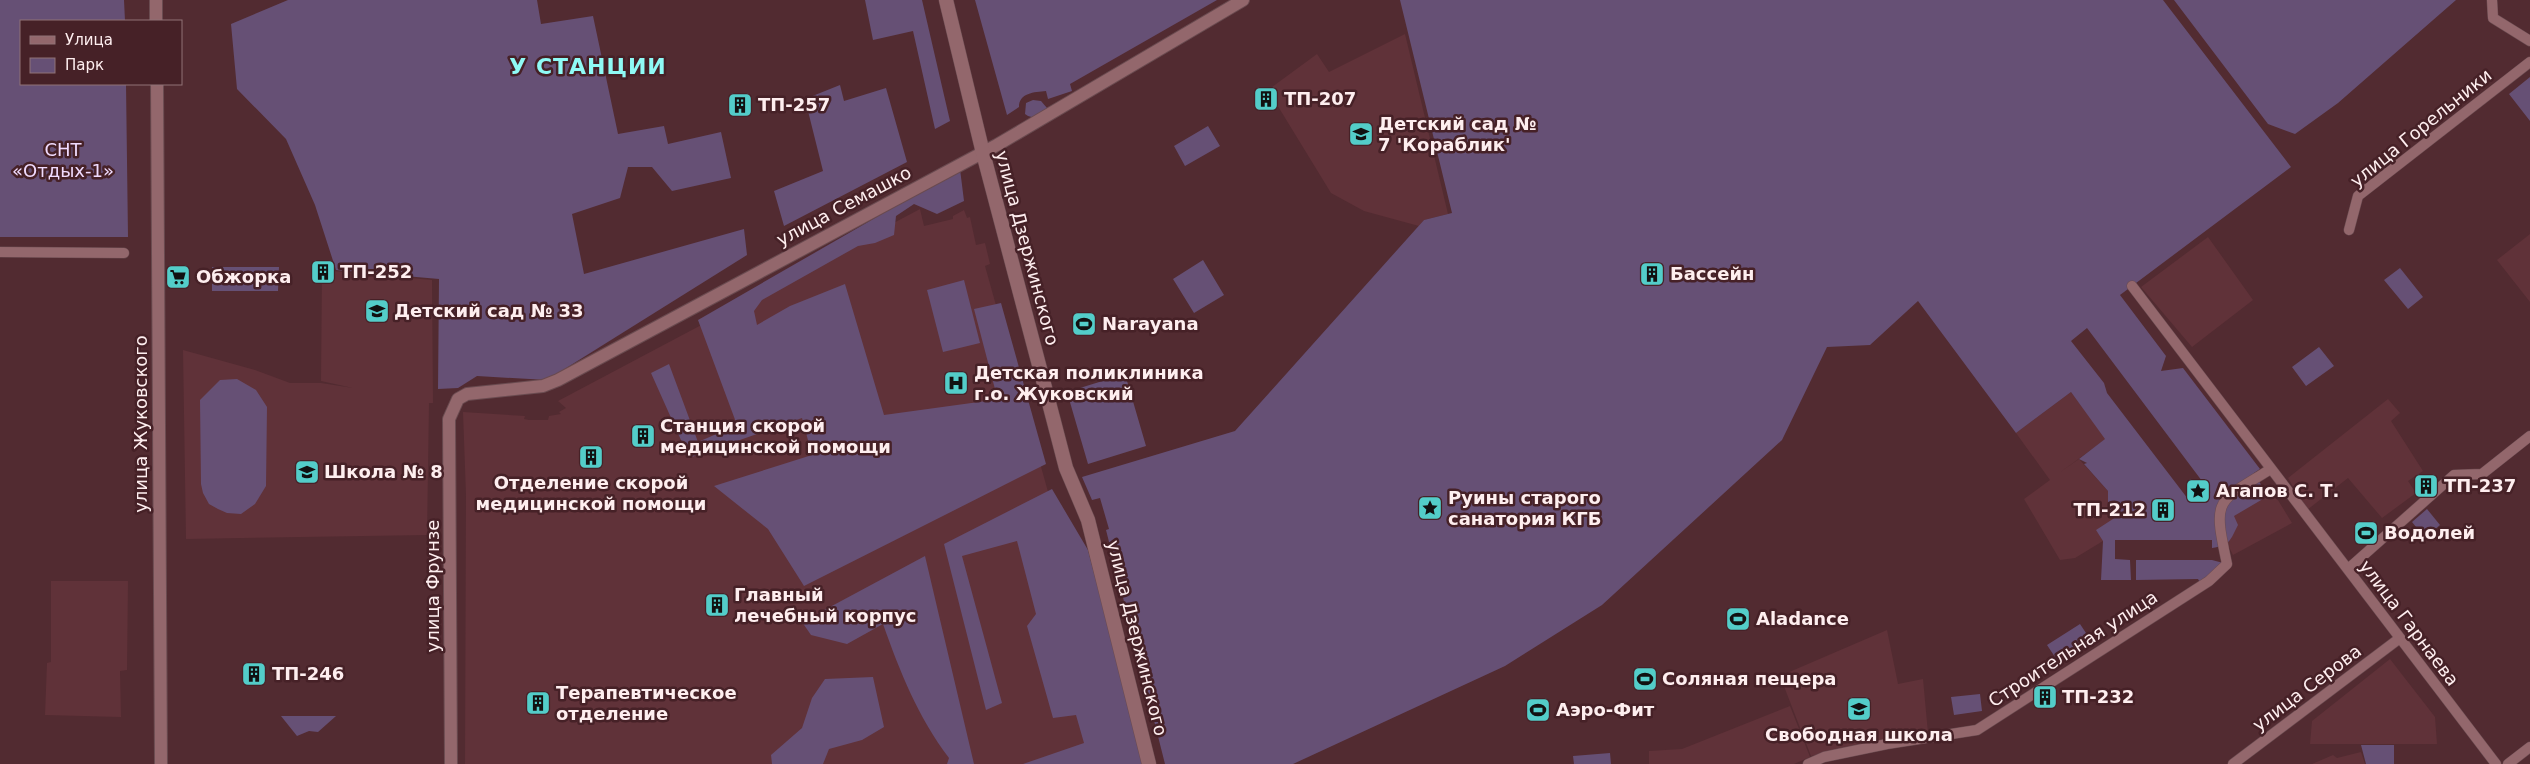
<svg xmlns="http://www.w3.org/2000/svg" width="2530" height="764" font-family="'DejaVu Sans',sans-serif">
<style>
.built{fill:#603239}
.green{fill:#665075;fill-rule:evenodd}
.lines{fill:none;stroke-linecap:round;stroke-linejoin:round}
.minor-casing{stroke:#6a4b50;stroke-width:11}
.tertiary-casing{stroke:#6a4b50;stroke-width:14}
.secondary-casing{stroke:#6a4b50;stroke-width:15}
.minor{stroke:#93676c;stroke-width:10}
.tertiary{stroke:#93676c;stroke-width:12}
.secondary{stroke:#93676c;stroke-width:14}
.labels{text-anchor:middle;stroke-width:5;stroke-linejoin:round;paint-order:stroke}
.poi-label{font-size:18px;font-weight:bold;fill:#feeeef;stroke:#462127;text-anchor:start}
.street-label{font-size:18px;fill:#feeeef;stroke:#462127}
.park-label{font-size:18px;fill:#f0dbfe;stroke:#462127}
.district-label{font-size:22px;font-weight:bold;letter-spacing:1px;fill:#8ffaf5;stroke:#462127}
</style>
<rect width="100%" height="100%" fill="#522b31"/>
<path class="built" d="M1405 34 1448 214 1424 220 1419 226 1364 211 1331 193 1268 90 1317 54 1329 72Z
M920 209 924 226 953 219V216L964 210 967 218 970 217 976 245 985 243 990 264 985 266 1124 764H465L466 495 463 412 525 416 524 419 529 420H548L549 416 561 414 559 412 566 408 558 401Z
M2530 234V302L2497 260Z
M2208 237 2253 300 2192 347 2141 287Z
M322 270 432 280 433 403H429L427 535 186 539 183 350 255 370 290 383H321L353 388 321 381Z
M2071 392 2106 439 2059 473 2079 459 2108 491 2109 506 2116 518 2103 541 2075 558 2060 560 2024 499 2050 480 2016 433Z
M2388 399 2400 413 2391 421 2423 471 2408 481 2416 493 2382 518 2348 478 2307 510 2288 478Z
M2273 492 2292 523 2233 555 2227 543 2232 516Z
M51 581H128L127 670 120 671 121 717 45 715 47 663 51 662Z
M1887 630 1898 684 1923 679 1928 733 1811 756 1780 676Z
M2390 659 2435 717 2437 744H2310L2312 721Z
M1790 706 1810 757 1794 764H1649V751L1682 749Z
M2361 752 2365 764H2312L2333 755 2337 758Z"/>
<path class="green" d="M0 0H124L125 21H21V84H126L128 237H0Z
M288 0H537L541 24 593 16 618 134 664 126 668 144 721 132 731 178 672 191 652 167H628L620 198 572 214 584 274 744 229 747 255 547 380 477 376 458 388 438 389 439 279 336 270 315 205 286 139 237 89 231 24Z
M865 0H922L950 121 935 129 913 31 873 40Z
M975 0H1217L1070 84 1072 91 1048 99 1046 91C1034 92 1019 93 1019 107L1007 115Z
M1400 0H2163L2291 167 2120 295 2166 356 2161 371 2183 368 2260 469 2254 473 2268 496 2234 516 2238 525C2230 540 2231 545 2212 548V540H2115V559L2130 560 2131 580H2101L2103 541 2096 530 2116 517 2108 506V491L2084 464 2087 463 2079 459 2105 439 2071 392 2016 433 1918 301 1870 345 1827 347 1782 440 1602 605 1505 666 1293 764H1165L1106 530 1109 529 1100 498 1092 500 1082 477 1235 431 1424 220 1452 213ZM2087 328 2211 493 2204 486 2188 499 2107 393 2104 383 2071 341Z
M2174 0H2456L2338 103 2295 134 2268 124Z
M2530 77V121L2509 94Z
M840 85 844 101 886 88 907 162 784 226 774 191 823 171 805 99Z
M1033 100 1041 101 1047 108 1035 118 1028 116 1025 114 1026 103Z
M1208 126 1220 146 1185 166 1174 146Z
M960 169 964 201 937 214 914 204 896 216 894 235 875 243 858 246 762 300 754 311 757 325 790 306 845 284 884 415 986 401 996 393 974 309 1001 303 1046 464 804 586 768 529 714 486 812 455 802 418 689 458 651 373 669 364 698 442 737 425 698 320Z
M1203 260 1224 295 1194 313 1173 279Z
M212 267H279L278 291H212Z
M2400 268 2423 297 2408 309 2384 280Z
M964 280 980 343 943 352 927 290Z
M2319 347 2334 366 2306 386 2292 367Z
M1125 374 1146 446 1088 464 1067 392Z
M237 379 256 390 267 407 266 486 255 504 241 514 227 513 218 509 209 504 203 493 201 484 200 400 220 380Z
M1052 489 1088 550 1144 764H1023L1084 743 1076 715 1053 718 1027 626 1036 614 1017 541 962 556 1002 703 986 710 944 544Z
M2427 509 2440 525 2425 538 2412 522Z
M925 556 974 764H947L949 758C918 717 900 672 883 624L847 644 811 635 802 622Z
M2136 560H2212L2227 564 2202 586 2198 579 2136 580Z
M2080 624 2090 639 2057 660 2047 645Z
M873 677 884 727 862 740 829 749 823 764H772L771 755 802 728 812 698 825 679Z
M1980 694 1982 711 1954 715 1951 697Z
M281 716H336L318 732 309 731 297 736Z
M2361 745H2394V764H2366Z
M1610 753 1611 764H1574L1573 756Z"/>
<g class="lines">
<defs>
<path id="minor" d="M2492 0 2493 18 2530 41
M2349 230 2358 196 2530 62
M0 252 124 253
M2132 286 2496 764
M2348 569 2454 475 2482 474 2530 436
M1808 764 1824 757 1887 744 1977 730 2209 581 2227 564C2213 498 2215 503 2271 469
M2233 764 2400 638
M2508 764 2530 747"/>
<path id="tertiary" d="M156 0V21
M157 84 161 764
M451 764 449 419 458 399 467 394 543 386 558 380 997 145 1243 0"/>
<path id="secondary" d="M946 0 983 153 1053 418 1066 468 1088 520 1149 764"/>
</defs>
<use href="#minor" class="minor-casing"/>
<use href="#tertiary" class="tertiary-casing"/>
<use href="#secondary" class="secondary-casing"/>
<use href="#minor" class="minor"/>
<use href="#tertiary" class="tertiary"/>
<use href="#secondary" class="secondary"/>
</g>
<defs>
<symbol id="building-square" viewBox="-11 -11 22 22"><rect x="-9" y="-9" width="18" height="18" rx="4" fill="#53cdc9" stroke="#462127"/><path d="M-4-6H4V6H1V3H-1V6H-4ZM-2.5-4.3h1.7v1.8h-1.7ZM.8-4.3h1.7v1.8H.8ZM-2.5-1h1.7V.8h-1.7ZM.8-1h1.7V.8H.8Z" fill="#111"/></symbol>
<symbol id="school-square" viewBox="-11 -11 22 22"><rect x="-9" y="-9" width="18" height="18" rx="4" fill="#53cdc9" stroke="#462127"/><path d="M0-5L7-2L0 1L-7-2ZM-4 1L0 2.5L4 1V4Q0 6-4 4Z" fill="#111"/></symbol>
<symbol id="supermarket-square" viewBox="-11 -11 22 22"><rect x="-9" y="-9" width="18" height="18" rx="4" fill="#53cdc9" stroke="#462127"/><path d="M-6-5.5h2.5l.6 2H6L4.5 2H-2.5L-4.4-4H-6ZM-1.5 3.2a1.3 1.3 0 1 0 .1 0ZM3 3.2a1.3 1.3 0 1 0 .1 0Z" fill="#111"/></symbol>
<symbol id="stadium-square" viewBox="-11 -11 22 22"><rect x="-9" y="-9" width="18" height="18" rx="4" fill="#53cdc9" stroke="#462127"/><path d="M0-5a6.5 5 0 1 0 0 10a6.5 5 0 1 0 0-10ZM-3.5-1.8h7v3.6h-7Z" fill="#111"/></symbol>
<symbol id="hospital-square" viewBox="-11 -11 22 22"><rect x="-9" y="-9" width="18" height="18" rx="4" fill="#53cdc9" stroke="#462127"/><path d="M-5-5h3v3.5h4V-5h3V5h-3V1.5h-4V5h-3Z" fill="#111"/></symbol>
<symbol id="sight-square" viewBox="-11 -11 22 22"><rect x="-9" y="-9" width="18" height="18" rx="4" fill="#53cdc9" stroke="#462127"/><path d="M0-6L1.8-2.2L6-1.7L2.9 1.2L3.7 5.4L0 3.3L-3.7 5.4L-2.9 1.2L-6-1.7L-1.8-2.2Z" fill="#111"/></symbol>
</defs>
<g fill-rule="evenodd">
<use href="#building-square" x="1252" y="85" width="28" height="28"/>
<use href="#building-square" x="726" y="91" width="28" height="28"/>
<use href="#school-square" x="1347" y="120" width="28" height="28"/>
<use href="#building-square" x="309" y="258" width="28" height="28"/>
<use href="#building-square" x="1638" y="260" width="28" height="28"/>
<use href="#supermarket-square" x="164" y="263" width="28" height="28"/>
<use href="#school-square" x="363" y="297" width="28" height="28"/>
<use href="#stadium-square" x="1070" y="310" width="28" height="28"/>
<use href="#hospital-square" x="942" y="369" width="28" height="28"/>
<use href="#building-square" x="629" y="422" width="28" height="28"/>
<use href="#building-square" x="577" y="443" width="28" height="28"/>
<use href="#school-square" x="293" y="458" width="28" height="28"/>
<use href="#building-square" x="2412" y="472" width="28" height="28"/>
<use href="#sight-square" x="2184" y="477" width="28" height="28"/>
<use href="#sight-square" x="1416" y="494" width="28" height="28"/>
<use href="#building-square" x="2149" y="496" width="28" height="28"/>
<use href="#stadium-square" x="2352" y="519" width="28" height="28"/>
<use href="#building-square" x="703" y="591" width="28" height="28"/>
<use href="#stadium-square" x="1724" y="605" width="28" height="28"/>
<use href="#building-square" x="240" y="660" width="28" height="28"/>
<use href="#stadium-square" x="1631" y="665" width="28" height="28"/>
<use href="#building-square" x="2031" y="683" width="28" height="28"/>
<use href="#building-square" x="524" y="689" width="28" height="28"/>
<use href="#school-square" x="1845" y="695" width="28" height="28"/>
<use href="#stadium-square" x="1524" y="696" width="28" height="28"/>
</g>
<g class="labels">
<g class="poi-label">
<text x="1284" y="105">ТП-207</text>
<text x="758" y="111">ТП-257</text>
<text x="1378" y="130">Детский сад №<tspan x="1378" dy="21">7 'Кораблик'</tspan></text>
<text x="340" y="278">ТП-252</text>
<text x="1670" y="280">Бассейн</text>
<text x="196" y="283">Обжорка</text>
<text x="394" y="317">Детский сад № 33</text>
<text x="1102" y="330">Narayana</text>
<text x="974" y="379">Детская поликлиника<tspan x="974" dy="21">г.о. Жуковский</tspan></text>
<text x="660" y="432">Станция скорой<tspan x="660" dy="21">медицинской помощи</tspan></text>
<text x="324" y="478">Школа № 8</text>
<text x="591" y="489" text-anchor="middle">Отделение скорой<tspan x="591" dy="21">медицинской помощи</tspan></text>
<text x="2444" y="492">ТП-237</text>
<text x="2216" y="497">Агапов С. Т.</text>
<text x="1448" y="504">Руины старого<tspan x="1448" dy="21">санатория КГБ</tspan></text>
<text x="2146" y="516" text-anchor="end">ТП-212</text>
<text x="2384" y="539">Водолей</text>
<text x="734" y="601">Главный<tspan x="734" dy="21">лечебный корпус</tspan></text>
<text x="1756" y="625">Aladance</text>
<text x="272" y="680">ТП-246</text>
<text x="1662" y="685">Соляная пещера</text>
<text x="556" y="699">Терапевтическое<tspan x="556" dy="21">отделение</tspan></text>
<text x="2062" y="703">ТП-232</text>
<text x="1556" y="716">Аэро-Фит</text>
<text x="1859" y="741" text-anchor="middle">Свободная школа</text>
</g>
<g class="street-label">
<text transform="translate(2421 128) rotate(-39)" y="6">улица Горельники</text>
<text transform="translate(844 206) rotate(-28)" y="6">улица Семашко</text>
<text transform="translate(1027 248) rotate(75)" y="6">улица Дзержинского</text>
<text transform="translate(141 424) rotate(-90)" y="6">улица Жуковского</text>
<text transform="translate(433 586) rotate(-90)" y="6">улица Фрунзе</text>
<text transform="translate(2409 623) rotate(53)" y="6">улица Гарнаева</text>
<text transform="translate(1137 638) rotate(76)" y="6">улица Дзержинского</text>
<text transform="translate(2073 649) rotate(-33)" y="6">Строительная улица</text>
<text transform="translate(2307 688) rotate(-37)" y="6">улица Серова</text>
</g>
<g class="park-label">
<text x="63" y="156">СНТ<tspan x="63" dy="21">«Отдых-1»</tspan></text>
</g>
<g class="district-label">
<text x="588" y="74">У СТАНЦИИ</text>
</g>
</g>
<rect x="20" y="20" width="162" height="65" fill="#462127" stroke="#907377"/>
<rect x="30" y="36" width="25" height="8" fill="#93676c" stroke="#907377"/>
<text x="65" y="45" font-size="15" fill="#feeeef">Улица</text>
<rect x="30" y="58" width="25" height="15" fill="#665075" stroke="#907377"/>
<text x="65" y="70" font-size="15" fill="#feeeef">Парк</text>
</svg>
